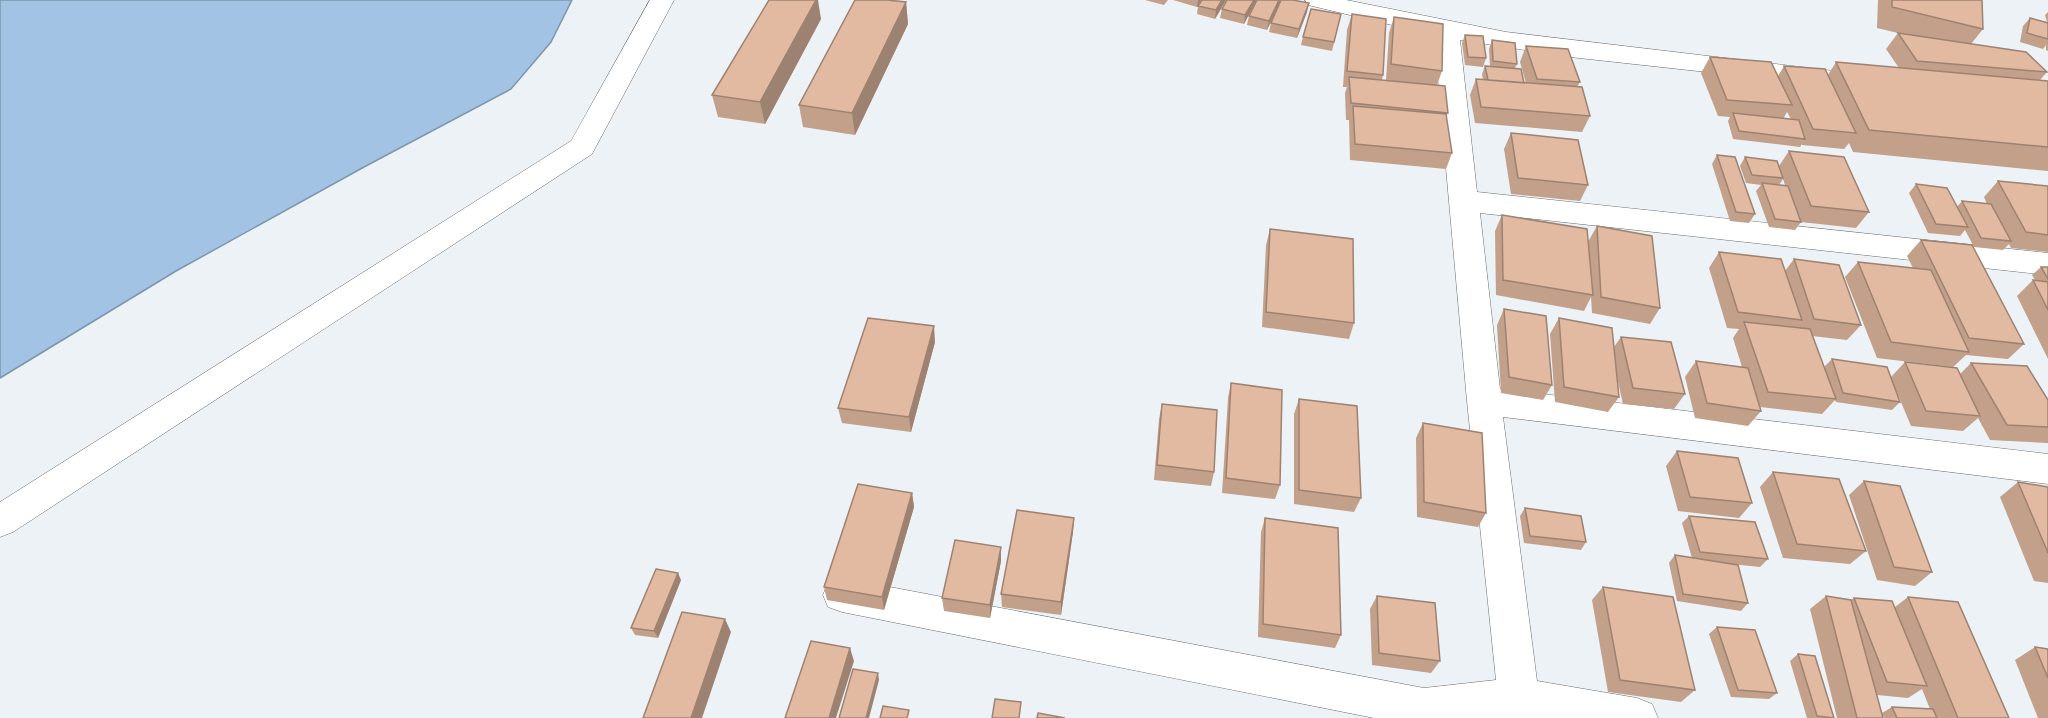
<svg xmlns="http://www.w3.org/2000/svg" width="2048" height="718" font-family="'PT Sans Narrow',sans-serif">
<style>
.water{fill:#a2c3e3;stroke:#7e96ad;stroke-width:1.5}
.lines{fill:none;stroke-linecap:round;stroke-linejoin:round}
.minor-casing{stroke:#686d70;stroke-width:1}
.minor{fill:#fff;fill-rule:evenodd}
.wall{fill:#c2a08a;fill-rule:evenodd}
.shaded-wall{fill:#9e8271}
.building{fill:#e2baa1;stroke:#9e8271;stroke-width:1.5}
</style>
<rect width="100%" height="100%" fill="#ecf2f6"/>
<path class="water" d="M0 0H572L551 42 511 89 364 167 176 271 0 378Z"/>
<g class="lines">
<defs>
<path id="minor" d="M650 0H674L592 154 13 532 0 537V502L571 141Z
M1305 0H1346L1506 32 1834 71 1838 77 1834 83 1825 85 1570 57 1460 40 1477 192 2048 253V275L1480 213 1500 389 2048 454V484L1503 417 1537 681 1637 698 1652 704 1658 718H1374L842 612 828 607 823 595 828 583 842 578 1424 688 1496 680 1467 401 1434 35 1308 5Z"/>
</defs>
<use href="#minor" class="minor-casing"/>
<use href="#minor" class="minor"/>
</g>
<path class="wall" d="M1145 0H1168L1164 5Z
M1173 0H1201L1197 7Z
M1226 0 1215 19 1197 14 1198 6Z
M1257 0H1280L1279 4 1307 12 1297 38 1269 32 1271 23 1277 9 1267 30 1247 25 1249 16Z
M1878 0H1982L1983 29 1971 44 2047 72 2040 80 2048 81V171L1853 152 1849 143 1844 149 1802 145V144L1800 147 1733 139 1728 121 1730 117 1718 116 1701 73 1710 57 1778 76 1784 66 1828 75 1836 62 1899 68 1886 49 1898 33 1877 28ZM1787 112 1791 119H1783Z
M1256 1 1244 24 1220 18 1222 9Z
M906 2 908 24 855 135 803 127 799 105Z
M2048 12V51L2046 50V45L2043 49 2020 42 2023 26 2030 18 2047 22 2045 15Z
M1341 14 1332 51 1301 45 1303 37Z
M1352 14 1383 75 1382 80 1400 82 1386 80 1389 33 1394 17 1442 71 1437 85 1448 113 1446 117 1452 153 1446 169 1350 160 1349 120H1346L1345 93 1347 87H1343L1347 30Z
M821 19 765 124 718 117 712 95Z
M1465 35 1486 58 1483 67 1465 65 1462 43Z
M1492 40 1517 64 1515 68 1524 83H1526L1520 62 1526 46 1580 82 1577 87 1590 116 1582 132 1475 123 1470 95 1476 79 1483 80 1482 74 1485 66H1490L1489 49Z
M1511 133 1588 185 1580 201 1511 194 1504 149Z
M1789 151 1869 212 1856 228 1801 222 1795 230 1769 227 1756 191 1761 185 1746 183 1740 166 1745 157 1779 166ZM1783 179 1785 185H1779Z
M1717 155 1755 214 1749 223 1730 221 1712 164Z
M1998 181 2048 186V252L2011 248 2009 244 2003 250 1974 247 1965 230 1960 236 1928 233 1909 193 1916 184 1957 207 1962 201 1987 204 1984 197Z
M1502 215 1588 242 1597 226 1660 308 1650 324 1592 313 1591 297 1584 311 1496 295 1495 231Z
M1270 229 1354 323 1349 339 1262 327 1266 245Z
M1921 240 2024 344 2008 359 1966 355 1953 367 1877 358 1845 277 1858 262 1913 268 1907 256Z
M1719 252 1785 271 1794 259 1861 325 1847 340 1812 336 1828 377 1824 367 1832 359 1891 377 1905 362 1960 374 1971 363 2048 400V443L1990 440 1978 418 1963 431 1911 426 1896 390 1900 402 1892 410 1836 402 1835 400 1822 414 1760 407 1761 411 1748 426 1695 418 1685 377 1696 361 1742 367 1733 338 1739 329 1727 328 1709 268Z
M2041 267H2048V359L2017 296 2033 280H2035L2032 275Z
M1504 309 1552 385 1543 400 1501 393 1497 325Z
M1559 318 1614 347 1621 337 1685 394 1674 409 1623 404 1617 377 1619 397 1608 412 1555 402 1550 334Z
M935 342 911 432 842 423 838 408Z
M1231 383 1280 485 1275 499 1222 493 1228 398Z
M1299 399 1361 498 1354 512 1294 504V414Z
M1162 404 1214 472 1211 486 1154 480 1159 419Z
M1423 423 1486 513 1478 527 1417 517 1416 438Z
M1677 451 1752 503 1739 518 1678 511 1666 466Z
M1773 472 1866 551 1850 564 1783 558 1760 487Z
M1864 481 1932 572 1915 586 1877 580 1849 495Z
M2018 482 2048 487V583L2034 581 2000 497Z
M912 493 914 507 884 610 827 600 824 587Z
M1525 508 1586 542 1581 550 1524 543 1520 516Z
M1689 516 1768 559 1760 567 1731 564 1748 603 1741 611 1677 601 1669 563 1675 555 1692 558 1682 523Z
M1074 518 1073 532 1061 615 1002 607 1001 594Z
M1265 518 1341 635 1335 648 1258 637 1261 532Z
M1001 561 990 618 944 611 942 598Z
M681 580 658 638 635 635 631 628Z
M1603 587 1695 690 1681 702 1608 692 1592 600Z
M1377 596 1440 661 1431 673 1372 665 1370 609Z
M1826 596 1851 600 1854 598 1895 607 1908 597 2009 718H1884L1882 713 1892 707 1930 709 1922 689 1908 698 1877 695 1883 718H1837L1810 609Z
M1717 627 1777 693 1769 699 1731 697 1709 634Z
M2035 647 2048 649V718H2038L2015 660Z
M1798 654 1834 718H1807L1790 661Z"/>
<path class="shaded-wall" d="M816 0H818L821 19 765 124 760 102Z
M1198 0H1201L1197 7Z
M1222 0H1226L1215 19 1216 10Z
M1254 0H1256V1L1244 24 1245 15Z
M1279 0H1280L1279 5 1267 30 1269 21Z
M906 2 908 24 855 135 852 113Z
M1309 3 1307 12 1297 38 1299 29Z
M934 326 935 342 911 432 909 417Z
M912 493 914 507 884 610 882 597Z
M1074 518 1073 532 1061 615V602Z
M1001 547V561L990 618V605Z
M678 573 681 580 658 638 654 631Z
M725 619 731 632 702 718H691Z
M850 648 854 661 836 718H829Z
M878 673 879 680 869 718H866Z"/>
<path class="building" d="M769 0H816L760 102 712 95Z
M855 0H887L906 2 852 113 799 105Z
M1202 0H1222L1216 10 1198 6Z
M1227 0H1254L1245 15 1222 9Z
M1257 0H1279L1269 21 1249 16Z
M1281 0H1293L1309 3 1299 29 1271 23Z
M1892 0H1982L1983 29 1892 7Z
M1311 9 1341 14 1334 42 1303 37Z
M1352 14 1386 19 1383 75 1347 71Z
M1394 17 1443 24 1442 71 1391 64Z
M2030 18 2048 23V39L2027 33Z
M1898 33 2026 52 2047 72 1917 61Z
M1465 35 1483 36 1486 58 1468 57Z
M1492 40 1515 43 1517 64 1493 61Z
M1526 46 1568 49 1580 82 1537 79Z
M1710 57 1771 62 1792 105 1727 100Z
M1836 62 2048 81V147L1869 130Z
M1485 66 1521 69 1524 83 1488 80Z
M1784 66 1825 69 1856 133 1813 129Z
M1349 77 1445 86 1448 113 1351 103Z
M1476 79 1582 87 1590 116 1481 107Z
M1353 106 1446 114 1452 153 1355 144Z
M1733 113 1799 120 1805 139 1739 131Z
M1511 133 1578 140 1588 185 1518 178Z
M1789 151 1844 157 1869 212 1811 206Z
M1717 155 1735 157 1755 214 1736 212Z
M1745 157 1777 161 1783 178 1752 175Z
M1998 181 2048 186V235L2026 232Z
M1762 183 1788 186 1801 222 1775 219Z
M1916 184 1947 188 1968 227 1936 224Z
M1962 201 1991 204 2011 241 1981 238Z
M1502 215 1587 229 1593 295 1503 280Z
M1597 226 1652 236 1660 308 1601 297Z
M1270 229 1353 239 1354 323 1266 312Z
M1921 240 1972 245 2024 344 1969 338Z
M1719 252 1781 259 1802 320 1738 312Z
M1794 259 1839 265 1861 325 1814 319Z
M1858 262 1931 270 1969 352 1891 342Z
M2041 267H2048V279Z
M2033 280 2048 282V310Z
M1504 309 1546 316 1552 385 1509 377Z
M868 318 934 326 909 417 838 408Z
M1559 318 1612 328 1619 397 1564 387Z
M1744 322 1810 329 1836 399 1768 392Z
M1621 337 1671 342 1685 394 1633 388Z
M1832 359 1887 367 1900 402 1843 393Z
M1696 361 1748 368 1761 411 1707 403Z
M1905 362 1957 368 1980 416 1926 411Z
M1971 363 2027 366 2048 400V427L2007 425Z
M1231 383 1282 390 1280 485 1226 478Z
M1299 399 1357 406 1361 498 1299 490Z
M1162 404 1217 410 1214 472 1157 465Z
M1423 423 1482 433 1486 513 1424 502Z
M1677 451 1738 458 1752 503 1690 497Z
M1773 472 1839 479 1866 551 1797 544Z
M1864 481 1900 486 1932 572 1894 567Z
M2018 482 2048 487V553Z
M858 484 912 493 882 597 824 587Z
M1525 508 1581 516 1586 542 1530 536Z
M1017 510 1074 518 1061 602 1001 594Z
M1689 516 1755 522 1768 559 1700 552Z
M1265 518 1338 528 1341 635 1263 624Z
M955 540 1001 547 990 605 942 598Z
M1675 555 1738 565 1748 603 1683 594Z
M656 569 678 573 654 631 631 628Z
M1603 587 1673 597 1695 690 1620 680Z
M1377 596 1435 603 1440 661 1379 653Z
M1826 596 1851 600 1883 718H1857Z
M1908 597 1958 602 2009 718H1958Z
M1854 598 1892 601 1927 686 1887 682Z
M682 612 725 619 691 718H643Z
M1717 627 1755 630 1777 693 1738 690Z
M811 641 850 648 829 718H785Z
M2035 647 2048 649V678Z
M1798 654 1815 656 1834 718 1817 716Z
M853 669 878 673 866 718H839Z
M995 699 1021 702 1019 718H992Z
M883 706 909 710 907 718H880Z
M1892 707 1933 709 1937 718H1897Z
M1038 713 1065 718H1037Z"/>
</svg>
